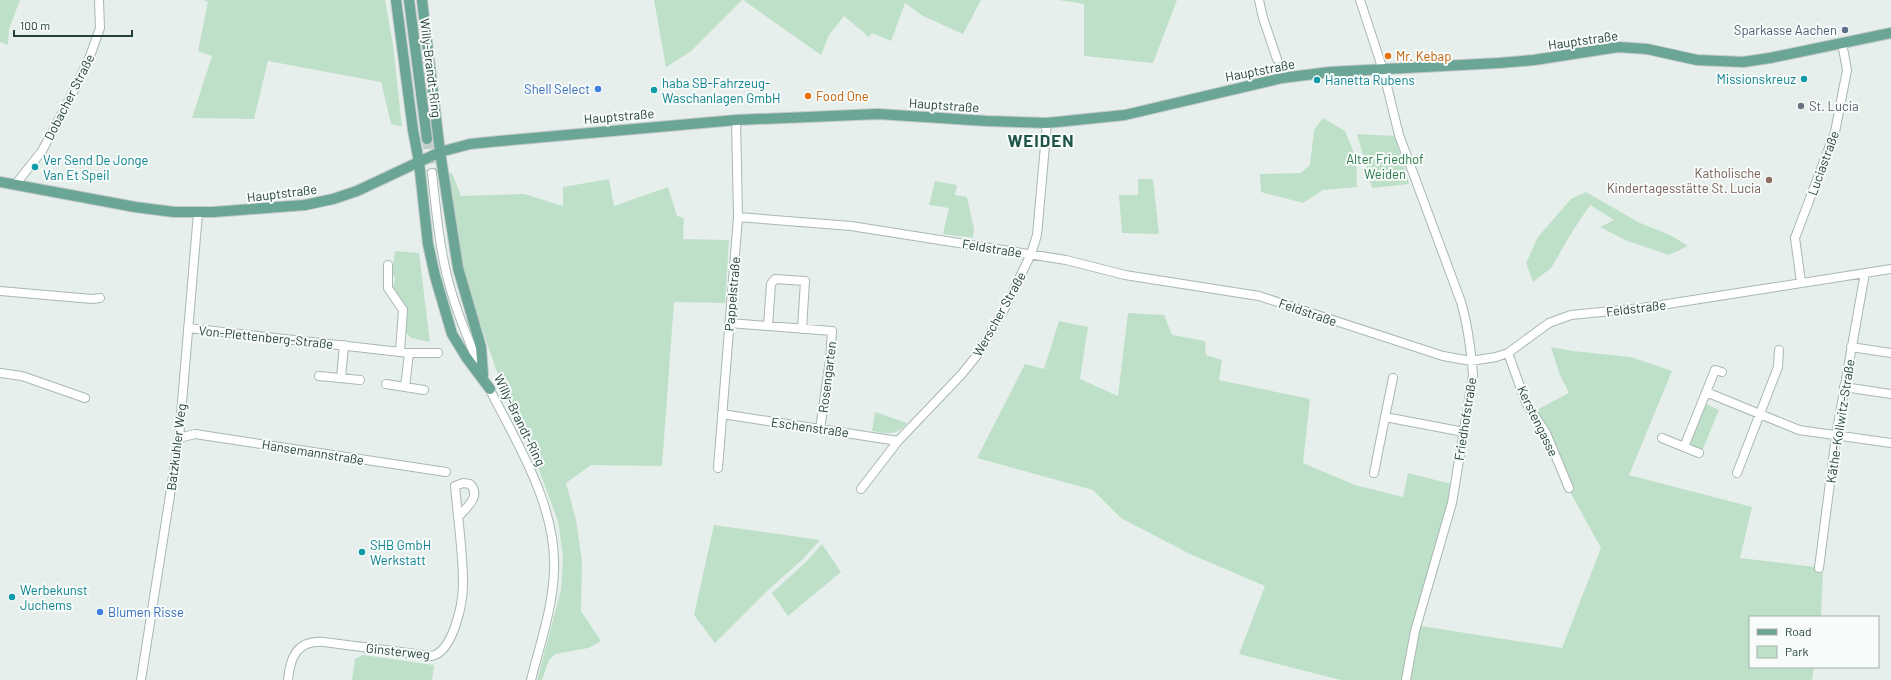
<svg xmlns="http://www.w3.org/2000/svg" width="1891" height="680" font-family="Barlow,sans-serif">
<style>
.green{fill:#bfe0c8}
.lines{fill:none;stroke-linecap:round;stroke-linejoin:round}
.minor-tunnel{stroke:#bfccc8;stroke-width:8;stroke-dasharray:8 4;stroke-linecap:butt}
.major-tunnel{stroke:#bfccc8;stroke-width:10;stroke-dasharray:10 5;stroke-linecap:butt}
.minor-casing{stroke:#a8b8b2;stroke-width:10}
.major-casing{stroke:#c2cac8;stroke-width:12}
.minor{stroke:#fff;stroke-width:8}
.major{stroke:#6aa596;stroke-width:10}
.service-dot{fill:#5c6f8a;stroke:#f7fbf9;stroke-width:1.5}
.food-dot{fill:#e8710a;stroke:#f7fbf9;stroke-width:1.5}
.culture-dot{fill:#0f9aa8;stroke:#f7fbf9;stroke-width:1.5}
.shop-dot{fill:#3f7fe0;stroke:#f7fbf9;stroke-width:1.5}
.worship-dot{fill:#6b7280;stroke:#f7fbf9;stroke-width:1.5}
.education-dot{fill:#8d6e63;stroke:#f7fbf9;stroke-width:1.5}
.labels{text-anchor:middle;stroke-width:4;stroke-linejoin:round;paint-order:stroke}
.service-label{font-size:13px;fill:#4e5e75;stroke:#f7fbf9;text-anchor:end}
.street-label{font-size:13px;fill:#24423a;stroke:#f7fbf9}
.food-label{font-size:13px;fill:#c56008;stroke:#f7fbf9;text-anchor:start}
.culture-label{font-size:13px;fill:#0d838f;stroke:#f7fbf9;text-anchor:start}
.shop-label{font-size:13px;fill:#366cbe;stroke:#f7fbf9;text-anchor:end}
.worship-label{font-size:13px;fill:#5b616d;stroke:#f7fbf9;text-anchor:start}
.park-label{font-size:13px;fill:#2d7a4b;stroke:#f7fbf9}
.education-label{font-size:13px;fill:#785e54;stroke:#f7fbf9;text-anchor:end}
.district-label{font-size:17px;font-weight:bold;letter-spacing:1px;fill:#1f5548;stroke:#f7fbf9}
</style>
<rect width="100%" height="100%" fill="#e6efeb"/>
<path class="green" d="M0 0H20L9 29 8 45 0 42Z
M204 0H385L393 45 402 127 391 124 381 82 268 61 254 119 192 118 212 56 198 51 208 2Z
M654 0H742L690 52 666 67Z
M743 0H981L963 34 923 16 905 3 891 41 872 33 869 37 844 16 829 35 821 55Z
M1059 0H1177L1153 63 1084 56V4Z
M1323 118 1345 131 1356 158 1357 187 1323 190 1303 203 1261 192 1260 174 1301 173 1310 165 1314 130Z
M1357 134 1395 136 1409 184 1372 188Z
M452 173 461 196 524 194 563 206V187L609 179 614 206 668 187 677 216 684 218 683 239 729 240 725 303 674 302 662 466 591 465 566 483 576 520 582 561 581 611 601 641 588 648 555 654 549 660 542 680H537L561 590 563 556 558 521 532 451 496 369 464 277 449 174Z
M1138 179H1153L1159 234 1122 233 1119 195H1138Z
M935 181 957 185 955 195 967 197 974 229 973 238 943 234 949 208 929 205Z
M1586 192 1638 222 1672 236 1688 246 1669 255 1625 240 1600 227 1614 220 1590 205 1572 232 1551 268 1533 282 1526 263 1538 237 1571 199Z
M395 251 419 253 430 342 411 338 404 330 407 308 393 288 395 278 392 273Z
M1128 313 1164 315 1172 335 1205 341 1206 355 1222 360 1219 380 1310 399 1303 463 1355 485 1403 497 1408 473 1459 486 1421 626 1562 648 1601 548 1559 472 1546 438 1529 414 1569 393 1560 375 1551 347 1573 351 1631 357 1672 371 1629 475 1752 507 1740 558 1823 568 1821 617H1750V667H1814L1812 680H1341L1239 654 1265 586 1190 554 1121 518 1093 490 977 458 1025 364 1044 369 1059 321 1088 327 1080 379 1118 396Z
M1704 403 1719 410 1702 451 1691 446 1689 442Z
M875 412 907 423C897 436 887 434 872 431Z
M714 525 820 540 803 559 769 589 715 643 694 615Z
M822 544 841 572 788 616 772 593 806 562Z
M363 655 434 665 432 680H352L355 659Z"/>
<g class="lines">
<path class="minor-tunnel" d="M1277 59 1280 71"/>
<path class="major-tunnel" d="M427 139 432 173"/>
<defs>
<path id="minor" d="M1259 0 1263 18 1277 59
M1360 0 1383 70 1399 135 1461 302C1468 326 1471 350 1473 375L1452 503 1415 631 1406 680
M432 173C436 209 439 245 448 280 456 311 468 340 481 369
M15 185 42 151 69 100 89 59 100 28 99 0
M738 217 851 226 1066 260 1125 275 1259 296 1443 356 1471 361 1496 357 1508 353 1549 323 1571 315 1642 308 1891 269
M388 265V288L403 310 400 351
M1801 282 1795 238 1835 132 1847 70 1842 43
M0 291 92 299 100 298
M729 323 832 331 830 360 820 429
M768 326 771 284 775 279 805 281 802 329
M188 328 409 353H438
M1851 347 1891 353
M1508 353 1526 403 1546 433 1569 488
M0 373 22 376 85 398
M319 376 360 380
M341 378 344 345
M1393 378 1385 417 1464 432
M386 384 424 390
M487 384C515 440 557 505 554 570 553 607 540 644 531 680
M405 387 409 353
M1844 387 1891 394
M1706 392 1799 430 1891 443
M722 414 898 441
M179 438 195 434 446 472
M1662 438 1684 447 1715 370 1722 372
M1684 447 1699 453
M718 468 738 217 736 120
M1374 473 1385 417
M1737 473 1778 367 1779 350
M861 489 898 441 961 375 978 354 1006 306 1031 254 1037 235 1047 123
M1819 568 1836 436 1865 273
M141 680 179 438 198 213
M288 680C290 657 297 640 324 642L431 656C453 653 463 603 463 584 463 552 458 519 455 486L463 483 470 484C482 496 466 508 458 517"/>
<path id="major" d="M396 0 413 130 419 162 428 244 435 276 452 334 466 357 490 389
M409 0 427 139
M422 0 440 152 458 268 481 347 483 375
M0 182 135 207 174 212H213L305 205 333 199 357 191 440 152 470 144 500 141 736 120 878 114 987 121 1047 123 1125 115 1282 78 1330 72 1499 63 1534 60 1618 47 1647 49 1697 60 1743 62 1770 58 1891 33"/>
</defs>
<use href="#minor" class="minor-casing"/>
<use href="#major" class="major-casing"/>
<use href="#minor" class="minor"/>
<use href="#major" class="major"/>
</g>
<circle class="service-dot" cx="1845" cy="30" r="4"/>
<g class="food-dot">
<circle cx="1388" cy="56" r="4"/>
<circle cx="808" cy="96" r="4"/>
</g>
<g class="culture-dot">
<circle cx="1804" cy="79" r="4"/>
<circle cx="1317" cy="80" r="4"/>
<circle cx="654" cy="90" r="4"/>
<circle cx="35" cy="167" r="4"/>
<circle cx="362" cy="552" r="4"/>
<circle cx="12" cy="597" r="4"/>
</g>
<g class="shop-dot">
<circle cx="598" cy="89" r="4"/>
<circle cx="100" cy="612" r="4"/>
</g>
<circle class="worship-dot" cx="1801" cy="106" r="4"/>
<circle class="education-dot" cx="1769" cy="180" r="4"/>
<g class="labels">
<g class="service-label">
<text x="1837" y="35">Sparkasse Aachen</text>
</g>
<g class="street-label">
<text transform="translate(1583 40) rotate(-8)" y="5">Hauptstraße</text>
<text transform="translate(431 68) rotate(83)" y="5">Willy-Brandt-Ring</text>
<text transform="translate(1260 70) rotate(-11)" y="5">Hauptstraße</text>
<text transform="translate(69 97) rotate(-63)" y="5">Dobacher Straße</text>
<text transform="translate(944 105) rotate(4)" y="5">Hauptstraße</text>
<text transform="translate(619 116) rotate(-5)" y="5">Hauptstraße</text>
<text transform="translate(1823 163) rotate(-70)" y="5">Luciastraße</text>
<text transform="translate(282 193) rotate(-7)" y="5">Hauptstraße</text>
<text transform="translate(992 248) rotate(9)" y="5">Feldstraße</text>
<text transform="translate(732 294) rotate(-85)" y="5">Pappelstraße</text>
<text transform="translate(1636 308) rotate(-7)" y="5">Feldstraße</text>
<text transform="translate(1308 312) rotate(19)" y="5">Feldstraße</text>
<text transform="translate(999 314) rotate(-61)" y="5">Werscher Straße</text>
<text transform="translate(266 337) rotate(6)" y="5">Von-Plettenberg-Straße</text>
<text transform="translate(827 377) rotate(-83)" y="5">Rosengarten</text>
<text transform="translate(1465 419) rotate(-81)" y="5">Friedhofstraße</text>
<text transform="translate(520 420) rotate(64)" y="5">Willy-Brandt-Ring</text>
<text transform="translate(1538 421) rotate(64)" y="5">Kerstengasse</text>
<text transform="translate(1840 421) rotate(-81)" y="5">Käthe-Kollwitz-Straße</text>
<text transform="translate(810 427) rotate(8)" y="5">Eschenstraße</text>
<text transform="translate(176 447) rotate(-83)" y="5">Batzkuhler Weg</text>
<text transform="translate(313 452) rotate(9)" y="5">Hansemannstraße</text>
<text transform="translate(398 651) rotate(6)" y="5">Ginsterweg</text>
</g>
<g class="food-label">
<text x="1396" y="61">Mr. Kebap</text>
<text x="816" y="101">Food One</text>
</g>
<g class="culture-label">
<text x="1796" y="84" text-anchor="end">Missionskreuz</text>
<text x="1325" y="85">Hanetta Rubens</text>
<text x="662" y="88">haba SB-Fahrzeug-<tspan x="662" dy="15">Waschanlagen GmbH</tspan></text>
<text x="43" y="165">Ver Send De Jonge<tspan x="43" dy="15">Van Et Speil</tspan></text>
<text x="370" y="550">SHB GmbH<tspan x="370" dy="15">Werkstatt</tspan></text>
<text x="20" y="595">Werbekunst<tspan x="20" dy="15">Juchems</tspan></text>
</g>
<g class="shop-label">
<text x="590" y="94">Shell Select</text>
<text x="108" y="617" text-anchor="start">Blumen Risse</text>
</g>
<g class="worship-label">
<text x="1809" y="111">St. Lucia</text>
</g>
<g class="park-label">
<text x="1385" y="164">Alter Friedhof<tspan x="1385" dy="15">Weiden</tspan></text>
</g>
<g class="education-label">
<text x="1761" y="178">Katholische<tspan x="1761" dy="15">Kindertagesstätte St. Lucia</tspan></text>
</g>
<g class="district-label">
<text x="1041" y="147">WEIDEN</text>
</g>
</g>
<rect x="1749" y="616" width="130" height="52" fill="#f7fbf9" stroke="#a3b1ad"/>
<rect x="1757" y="629" width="20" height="6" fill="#6aa596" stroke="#a3b1ad"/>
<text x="1785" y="636" font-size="12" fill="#24423a">Road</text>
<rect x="1757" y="646" width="20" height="12" fill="#bfe0c8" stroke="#a3b1ad"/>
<text x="1785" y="656" font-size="12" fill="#24423a">Park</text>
<path d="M14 30v6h118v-6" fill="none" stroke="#24423a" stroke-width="2"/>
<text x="20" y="30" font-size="12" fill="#24423a" stroke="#f7fbf9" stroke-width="3" paint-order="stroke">100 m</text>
</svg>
